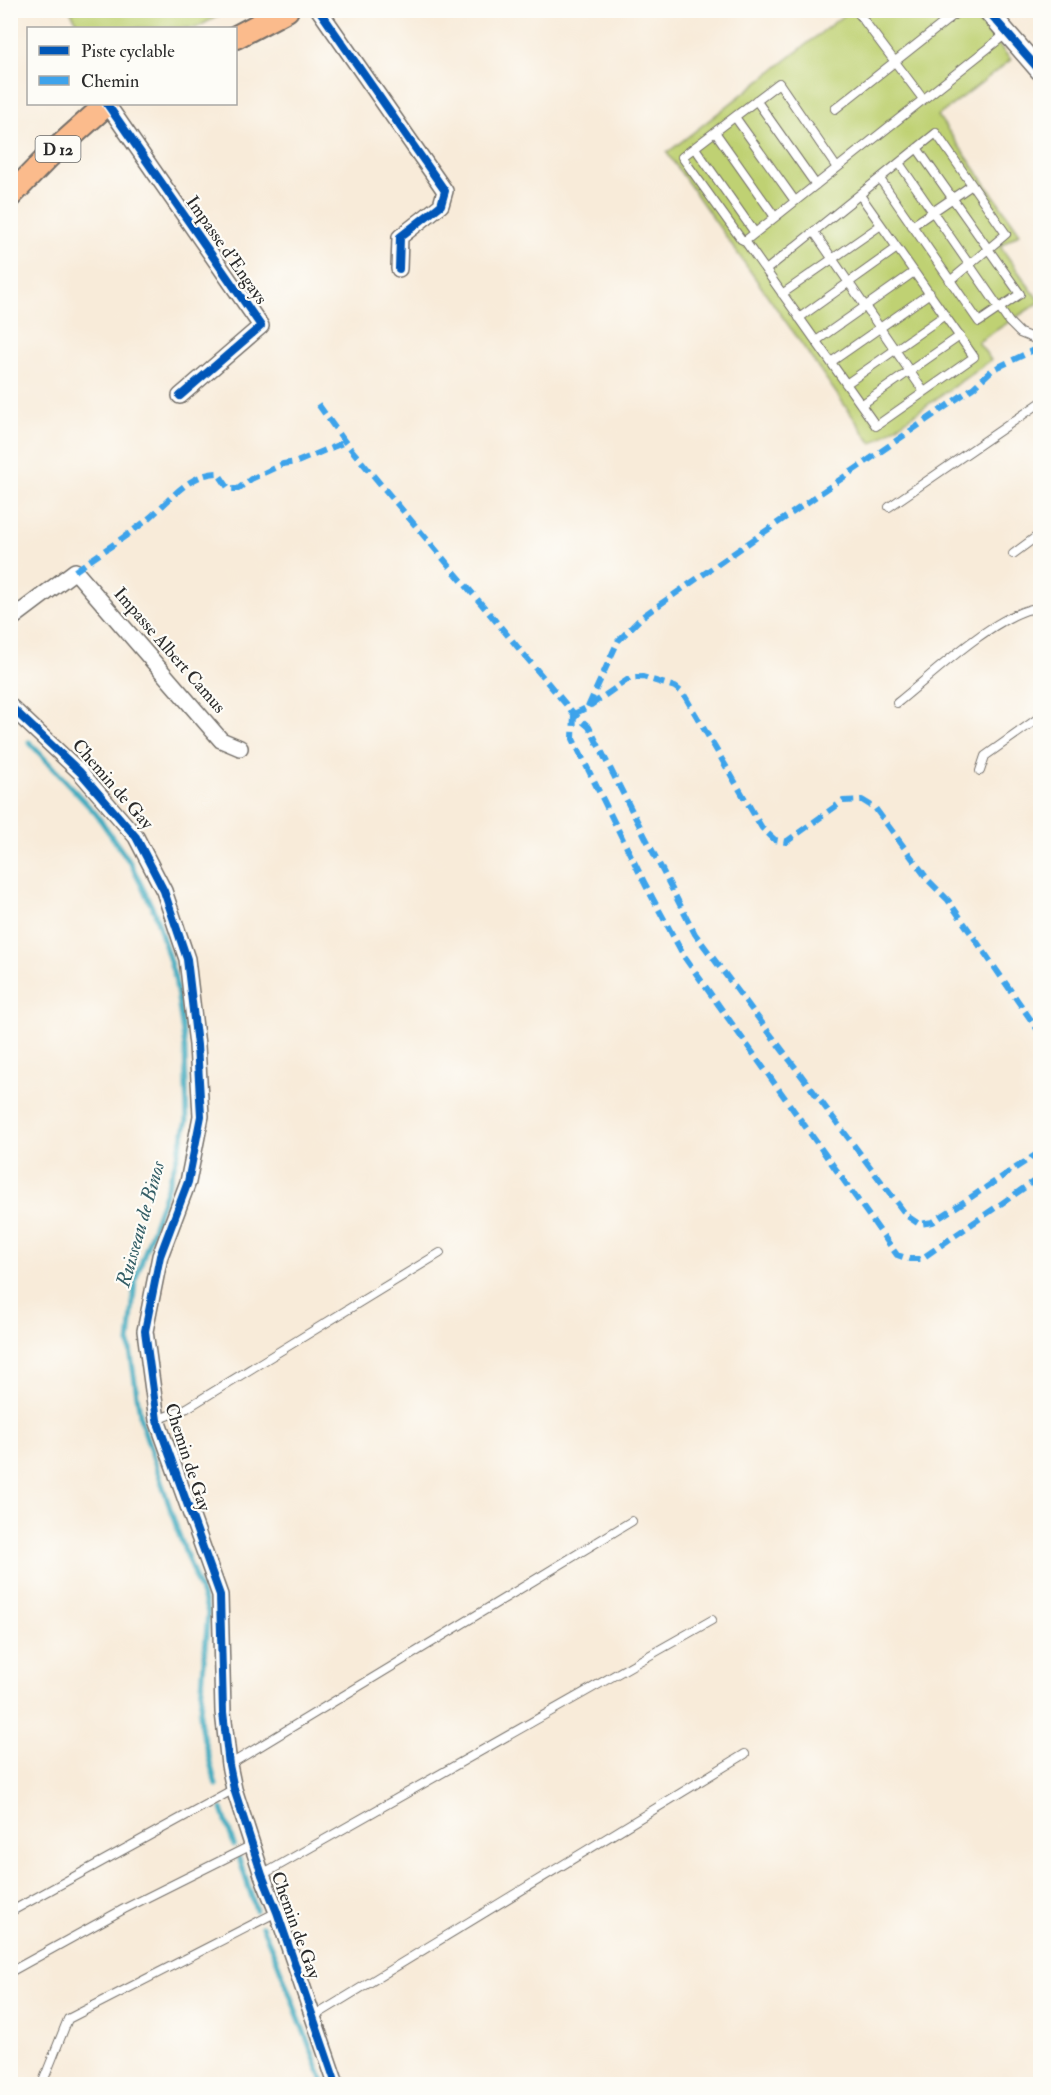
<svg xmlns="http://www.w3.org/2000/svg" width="1051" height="2095" font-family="'IM FELL Double Pica',serif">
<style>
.green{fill:#bfd173;stroke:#757e4f;stroke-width:1.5}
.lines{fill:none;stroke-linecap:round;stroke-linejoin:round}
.stream{stroke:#40abbf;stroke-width:5}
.service-casing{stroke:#736e68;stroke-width:10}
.minor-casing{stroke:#736e68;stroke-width:18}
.tertiary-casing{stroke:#736e68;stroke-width:21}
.primary-casing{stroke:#736e68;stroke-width:26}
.service{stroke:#fff;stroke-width:8}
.minor{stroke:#fff;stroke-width:15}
.tertiary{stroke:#fff;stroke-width:18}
.primary{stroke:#fbbb8c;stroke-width:22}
.quiet{stroke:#3ea3eb;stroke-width:6;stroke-dasharray:12 6;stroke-linecap:butt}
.cycleway-casing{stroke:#fdfcf7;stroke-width:11}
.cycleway{stroke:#0057b8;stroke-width:8}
.labels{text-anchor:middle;stroke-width:4.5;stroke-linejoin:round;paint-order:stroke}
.shield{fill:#fdfcf7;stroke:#6a6a68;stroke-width:1.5}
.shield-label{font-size:16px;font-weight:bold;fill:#2b2b2b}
.street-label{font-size:18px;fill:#2b2b2b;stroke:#fdfcf7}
.water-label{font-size:20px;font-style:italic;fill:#335e66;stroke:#fdfcf7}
</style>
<rect width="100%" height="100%" fill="#fdfcf7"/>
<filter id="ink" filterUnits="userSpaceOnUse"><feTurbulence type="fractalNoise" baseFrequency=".0167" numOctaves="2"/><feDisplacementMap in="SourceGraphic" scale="12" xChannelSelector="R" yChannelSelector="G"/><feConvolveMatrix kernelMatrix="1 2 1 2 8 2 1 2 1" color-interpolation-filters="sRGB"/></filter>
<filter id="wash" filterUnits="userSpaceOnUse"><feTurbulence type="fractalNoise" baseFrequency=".008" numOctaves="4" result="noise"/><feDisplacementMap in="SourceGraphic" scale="24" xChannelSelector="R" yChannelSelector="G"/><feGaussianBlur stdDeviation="1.35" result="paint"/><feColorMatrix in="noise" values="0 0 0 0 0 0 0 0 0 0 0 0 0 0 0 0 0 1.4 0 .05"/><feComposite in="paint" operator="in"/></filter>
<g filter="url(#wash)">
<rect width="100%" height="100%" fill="#f8ebd9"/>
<path class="green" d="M70 11H227L196 28H81Z
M849 11H971L1011 60 938 116 1020 233 1000 246 1040 302 978 342 991 360 872 444 667 153Z"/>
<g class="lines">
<path class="stream" d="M29 742 96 814 131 864 155 913 175 978 185 1048 187 1121 175 1164 135 1281 129 1343 141 1421 178 1532 208 1612 200 1712 201 1728 216 1785
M222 1809 234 1845
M239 1858 256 1910
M262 1926 277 1961 324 2084"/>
</g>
</g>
<g filter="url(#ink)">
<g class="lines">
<defs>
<path id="service" d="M856 10 923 99
M756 100 816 185
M835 109 960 10
M735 117 795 201
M715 132 775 217
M695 148 755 233
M899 163 1009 322 1020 333 1040 341
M837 168 779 83 682 157 741 239 745 241 876 426 974 357 860 195
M880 179 979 322 1020 294 917 148
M912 226 972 185
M814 232 924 392
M745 241 1007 33
M766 270 936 133 1006 234 950 281
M782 294 881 225
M799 318 897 248
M816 341 914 272
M831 362 930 293
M846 384 945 315
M861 405 960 336
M889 507 1040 403
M1013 554 1040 534
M897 703C932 675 989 620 1031 609L1040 616
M980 771 985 756 1040 717
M157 1420 187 1408 440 1253
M229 1765 632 1521
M262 1875 712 1620
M10 1912 234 1789
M10 1972 124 1909 252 1845
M313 2017 745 1754
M42 2084 68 2019 277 1912"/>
<path id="minor" d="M319 10 445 191 441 205 400 237 399 269
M107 104 261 326 180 396
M10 620 75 571 221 740 240 748
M10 706 80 772 136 837 164 891 187 959 197 1045 201 1116 188 1182 160 1256 145 1331 157 1420 220 1595 223 1712 229 1765 234 1789 262 1875 277 1912 336 2084"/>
<path id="tertiary" d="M987 10 1040 71"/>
<path id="primary" d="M236 37 287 10
M10 196 49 156 107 104"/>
</defs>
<use href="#service" class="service-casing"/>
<use href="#minor" class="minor-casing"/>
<use href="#tertiary" class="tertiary-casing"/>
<use href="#primary" class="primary-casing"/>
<use href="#service" class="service"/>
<use href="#minor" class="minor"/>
<use href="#tertiary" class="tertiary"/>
<use href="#primary" class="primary"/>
<path class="quiet" d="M318 404 345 442 574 714 589 727 695 934 907 1216 919 1224 933 1222 1040 1152
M75 571C99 554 124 538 147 520 169 502 187 474 218 473L229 489H238L251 479 283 464 297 462 345 442
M588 707 618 641 643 616 974 387 992 370 1040 347
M574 714 573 739 645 884 685 958 897 1255 909 1259H921L1040 1177
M574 714 588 707 630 678 643 677 675 687 683 693 762 828 775 840 786 842 843 801 862 800 875 808 929 881 948 900 1040 1033"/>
<defs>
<path id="cycleway" d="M319 10 445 191 441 205 400 237 399 269
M987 10 1040 71
M107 104 261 326 180 396
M10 706 80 772 136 837 164 891 187 959 197 1045 201 1116 188 1182 160 1256 145 1331 157 1420 220 1595 223 1712 229 1765 234 1789 262 1875 277 1912 336 2084"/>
</defs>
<use href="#cycleway" class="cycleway-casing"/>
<use href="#cycleway" class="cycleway"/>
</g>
</g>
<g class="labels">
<rect class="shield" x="35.5" y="136" width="45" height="26" rx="4.5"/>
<g class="shield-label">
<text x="58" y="155">D 12</text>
</g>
<g class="street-label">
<text transform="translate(227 250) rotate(55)" y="6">Impasse d'Engays</text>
<text transform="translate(170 650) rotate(49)" y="6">Impasse Albert Camus</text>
<text transform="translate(113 784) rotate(49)" y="6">Chemin de Gay</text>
<text transform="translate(188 1457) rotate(72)" y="6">Chemin de Gay</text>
<text transform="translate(296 1925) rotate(70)" y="6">Chemin de Gay</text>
</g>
<g class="water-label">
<text transform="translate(140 1224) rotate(-74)" y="7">Ruisseau de Binos</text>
</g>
</g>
<rect width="1051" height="2095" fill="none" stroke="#fdfcf7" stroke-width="36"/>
<rect x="27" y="27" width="210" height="78" fill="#fdfcf7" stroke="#a9a8a5" stroke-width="1.5"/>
<rect x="39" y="46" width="30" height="9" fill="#0057b8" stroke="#a9a8a5" stroke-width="1.5"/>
<text x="81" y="57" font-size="18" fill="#2b2b2b">Piste cyclable</text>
<rect x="39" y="76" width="30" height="9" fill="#3ea3eb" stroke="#a9a8a5" stroke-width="1.5"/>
<text x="81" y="87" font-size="18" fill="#2b2b2b">Chemin</text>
</svg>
